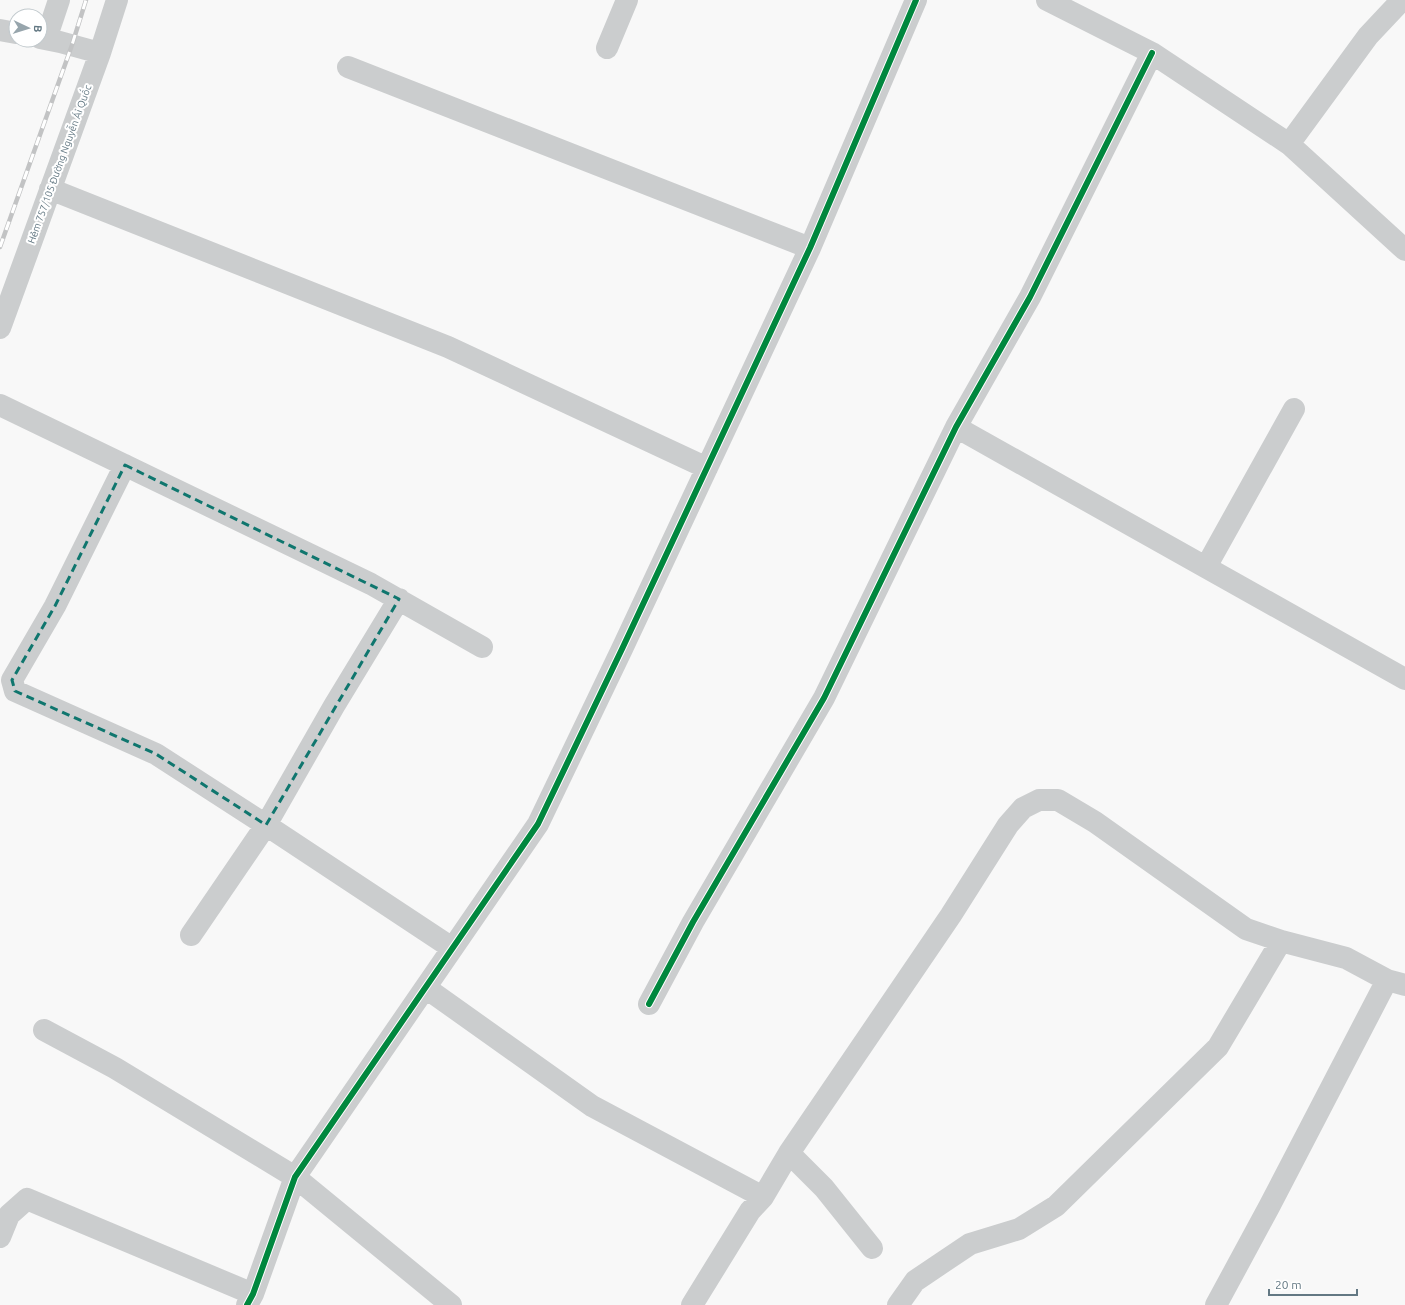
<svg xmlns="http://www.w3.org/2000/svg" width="1405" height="1305" font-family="Ubuntu,sans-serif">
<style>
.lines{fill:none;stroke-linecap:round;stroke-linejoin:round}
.minor{stroke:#cbcdce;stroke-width:22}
.rail-casing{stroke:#c2c3c4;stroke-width:4.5}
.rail{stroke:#fff;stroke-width:3;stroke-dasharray:9;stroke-linecap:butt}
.cycleway-casing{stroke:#fff;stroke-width:8}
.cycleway{stroke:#00873e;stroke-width:6}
.marked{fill:none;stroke:#0f766e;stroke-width:3;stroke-dasharray:8 5;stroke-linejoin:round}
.labels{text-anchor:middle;stroke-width:4;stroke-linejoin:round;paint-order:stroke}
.street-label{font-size:10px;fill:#637883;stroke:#fff}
</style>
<rect width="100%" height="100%" fill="#f8f8f8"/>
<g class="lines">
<path class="minor" d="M1047 0 1152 53 1289 144 1405 250
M0 30 16 33
M40 38 60 42 100 53
M46 39 59 0
M607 48 627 0
M348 67 810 248
M1289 144 1368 36 1399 3 1403 0
M50 189 448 347 707 468
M0 328 100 53 117 0
M0 405 371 584 482 647
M956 427 1405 679
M125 465 55 606 12 680 15 691 156 754 266 825 452 948
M1206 567 1294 409
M191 935 266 825 334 706 399 599
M426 988 592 1106 763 1197
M649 1004 693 922 824 698 956 427 1030 297 1152 53
M44 1030 115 1068 295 1177 451 1305
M789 1153 824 1188 872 1248
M0 1237 9 1215 27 1199 253 1294
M247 1305 253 1294 295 1177 538 824 622 649 810 248 916 0
M692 1305 750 1211 763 1197 789 1153 951 915 1008 825 1023 808 1039 800H1058L1095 822 1246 929 1281 941 1346 958 1387 980 1405 985
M898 1305 915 1281 970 1244 1019 1229 1056 1206 1218 1047 1281 941
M1216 1305 1269 1207 1387 980"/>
<defs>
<path id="rail" d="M0 247 72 45 86 0"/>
</defs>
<use href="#rail" class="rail-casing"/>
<use href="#rail" class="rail"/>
<defs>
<path id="cycleway" d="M649 1004 693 922 824 698 956 427 1030 297 1152 53
M247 1305 253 1294 295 1177 538 824 622 649 810 248 916 0"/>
</defs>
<use href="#cycleway" class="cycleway-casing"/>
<use href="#cycleway" class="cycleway"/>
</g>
<path class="marked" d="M125 465 399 599 266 825 156 754 15 691 12 680 55 606Z"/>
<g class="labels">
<g class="street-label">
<text transform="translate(59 164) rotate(-70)" y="4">Hẻm 757/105 Đường Nguyễn Ái Quốc</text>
</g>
</g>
<g transform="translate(28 28) rotate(94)"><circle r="19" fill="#ffffff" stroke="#c1c9cd"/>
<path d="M0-3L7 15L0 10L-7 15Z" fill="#97a5ac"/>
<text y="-6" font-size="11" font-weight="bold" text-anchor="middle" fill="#637883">B</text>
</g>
<path d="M1269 1289v6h88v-6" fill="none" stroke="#637883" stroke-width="2"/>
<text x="1275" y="1289" font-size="12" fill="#637883" stroke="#ffffff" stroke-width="3" paint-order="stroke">20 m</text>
</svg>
